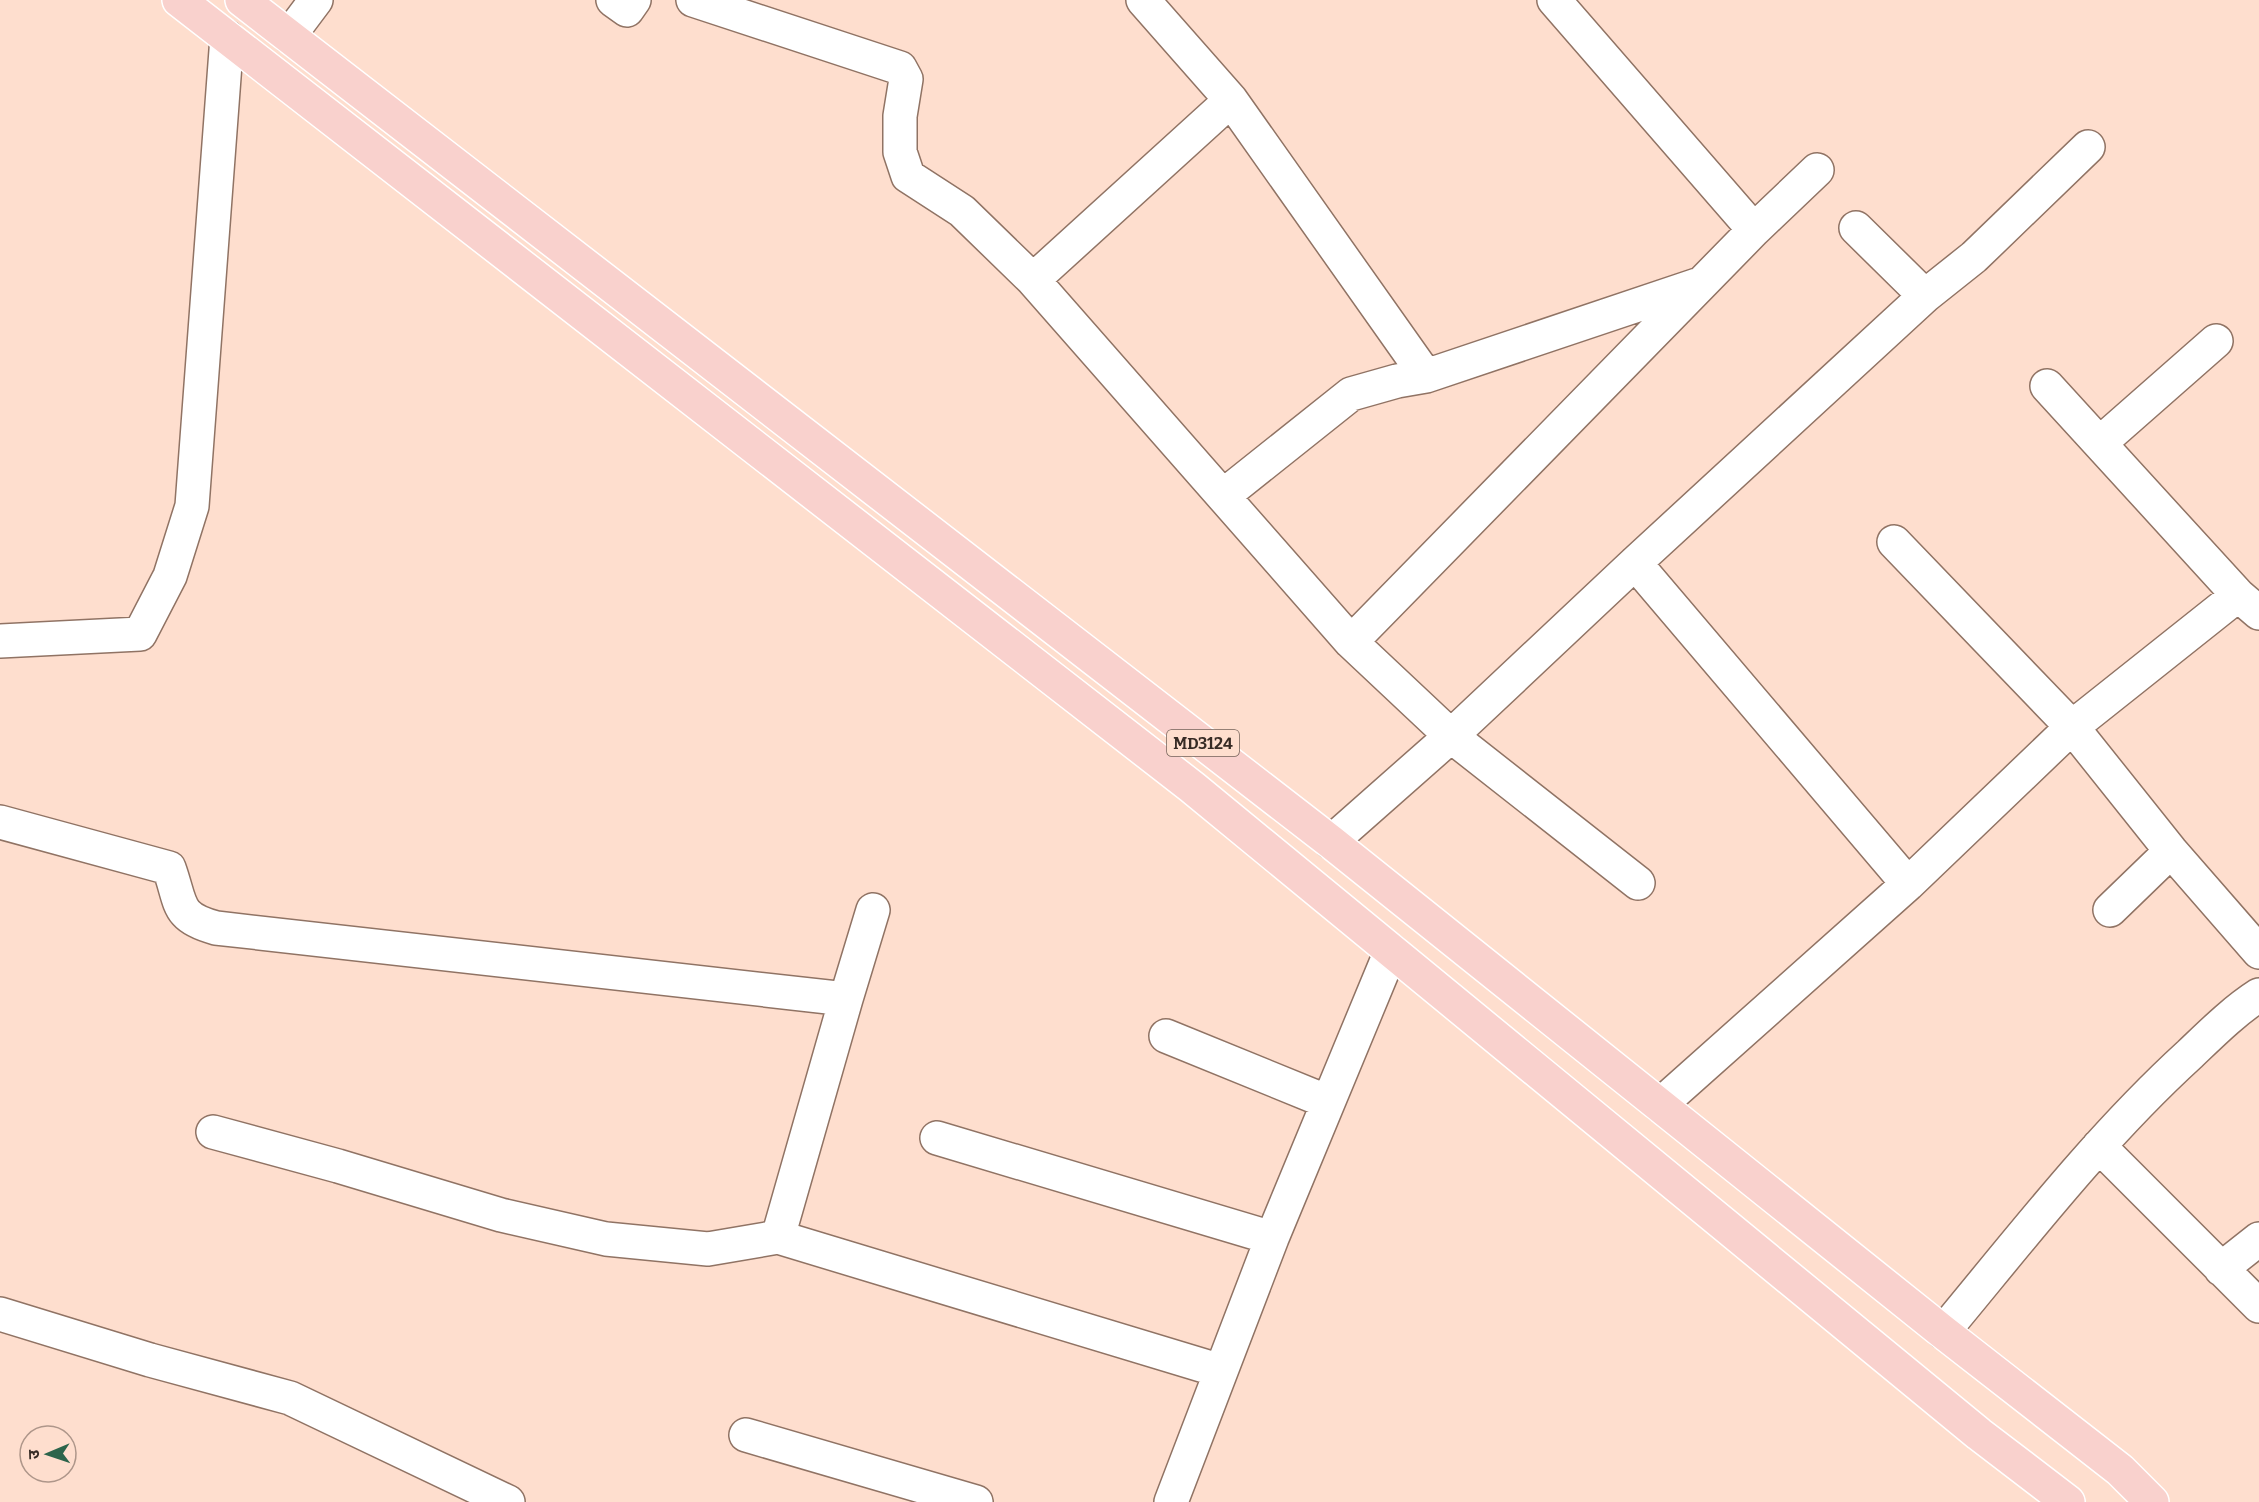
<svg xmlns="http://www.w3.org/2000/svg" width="2259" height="1502" font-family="Bitter,'Noto Sans Devanagari',serif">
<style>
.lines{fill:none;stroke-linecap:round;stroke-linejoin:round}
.minor-casing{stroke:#907364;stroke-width:36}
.primary-casing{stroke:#fff;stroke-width:36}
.minor{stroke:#fff;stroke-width:33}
.primary{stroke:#f9d1cd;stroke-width:33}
.labels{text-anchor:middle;stroke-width:6;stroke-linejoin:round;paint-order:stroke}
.shield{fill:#fedece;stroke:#736158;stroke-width:1.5}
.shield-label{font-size:16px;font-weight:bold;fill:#372b25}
</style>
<rect width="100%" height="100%" fill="#fedece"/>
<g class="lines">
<defs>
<path id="minor" d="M613 0 627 10 634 0
M693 0 900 68 906 79 900 116V152L908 176 962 211 1033 280 1351 642 1451 736 1638 883
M1143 0 1231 100 1426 376
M1554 0 1754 230
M289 36 316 0
M1856 228 1925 296
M1033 280 1231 100
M2047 386 2238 595 2259 613
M2100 443 2216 341
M1223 496 1351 394 1397 381 1426 376 1697 285
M1894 542 2072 727 2171 851 2259 952
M1635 563 1908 884
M0 641 140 634 170 576 192 506 227 37
M1351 642 1754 230 1817 170
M0 822 169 868C182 904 175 917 216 928L846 999 778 1237 708 1249 606 1239 501 1215 338 1166 213 1132
M1331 842 1451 736 1635 563 1925 296 1974 257 2088 147
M2110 910 2171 851
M846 999 873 910
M1166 1036 1328 1102
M1660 1105 1908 884 2072 727 2238 595
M937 1138 1272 1238
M2099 1146 2259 1306
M778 1237 1221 1371
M2221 1269 2259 1239
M0 1314 150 1360 290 1398 508 1502
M1943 1332C2022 1237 2098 1138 2190 1054 2212 1033 2234 1011 2259 995
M746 1435 976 1502
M1171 1502 1272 1238 1391 951"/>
<path id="primary" d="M179 0 1192 787 1979 1434 2068 1502
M242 0 1331 842 1943 1332 2120 1470 2152 1502"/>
</defs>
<use href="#minor" class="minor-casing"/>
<use href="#primary" class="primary-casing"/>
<use href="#minor" class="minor"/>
<use href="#primary" class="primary"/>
</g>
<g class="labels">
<rect class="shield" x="1167" y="730" width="72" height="26" rx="4.5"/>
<g class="shield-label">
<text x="1203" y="749">MD3124</text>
</g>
</g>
<g transform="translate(48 1454) rotate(268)"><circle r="28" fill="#fedece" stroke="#ae968a" stroke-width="1.5"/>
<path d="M0-4.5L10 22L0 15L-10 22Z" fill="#2c644b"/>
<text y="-9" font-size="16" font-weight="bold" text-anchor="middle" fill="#372b25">उ</text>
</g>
</svg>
